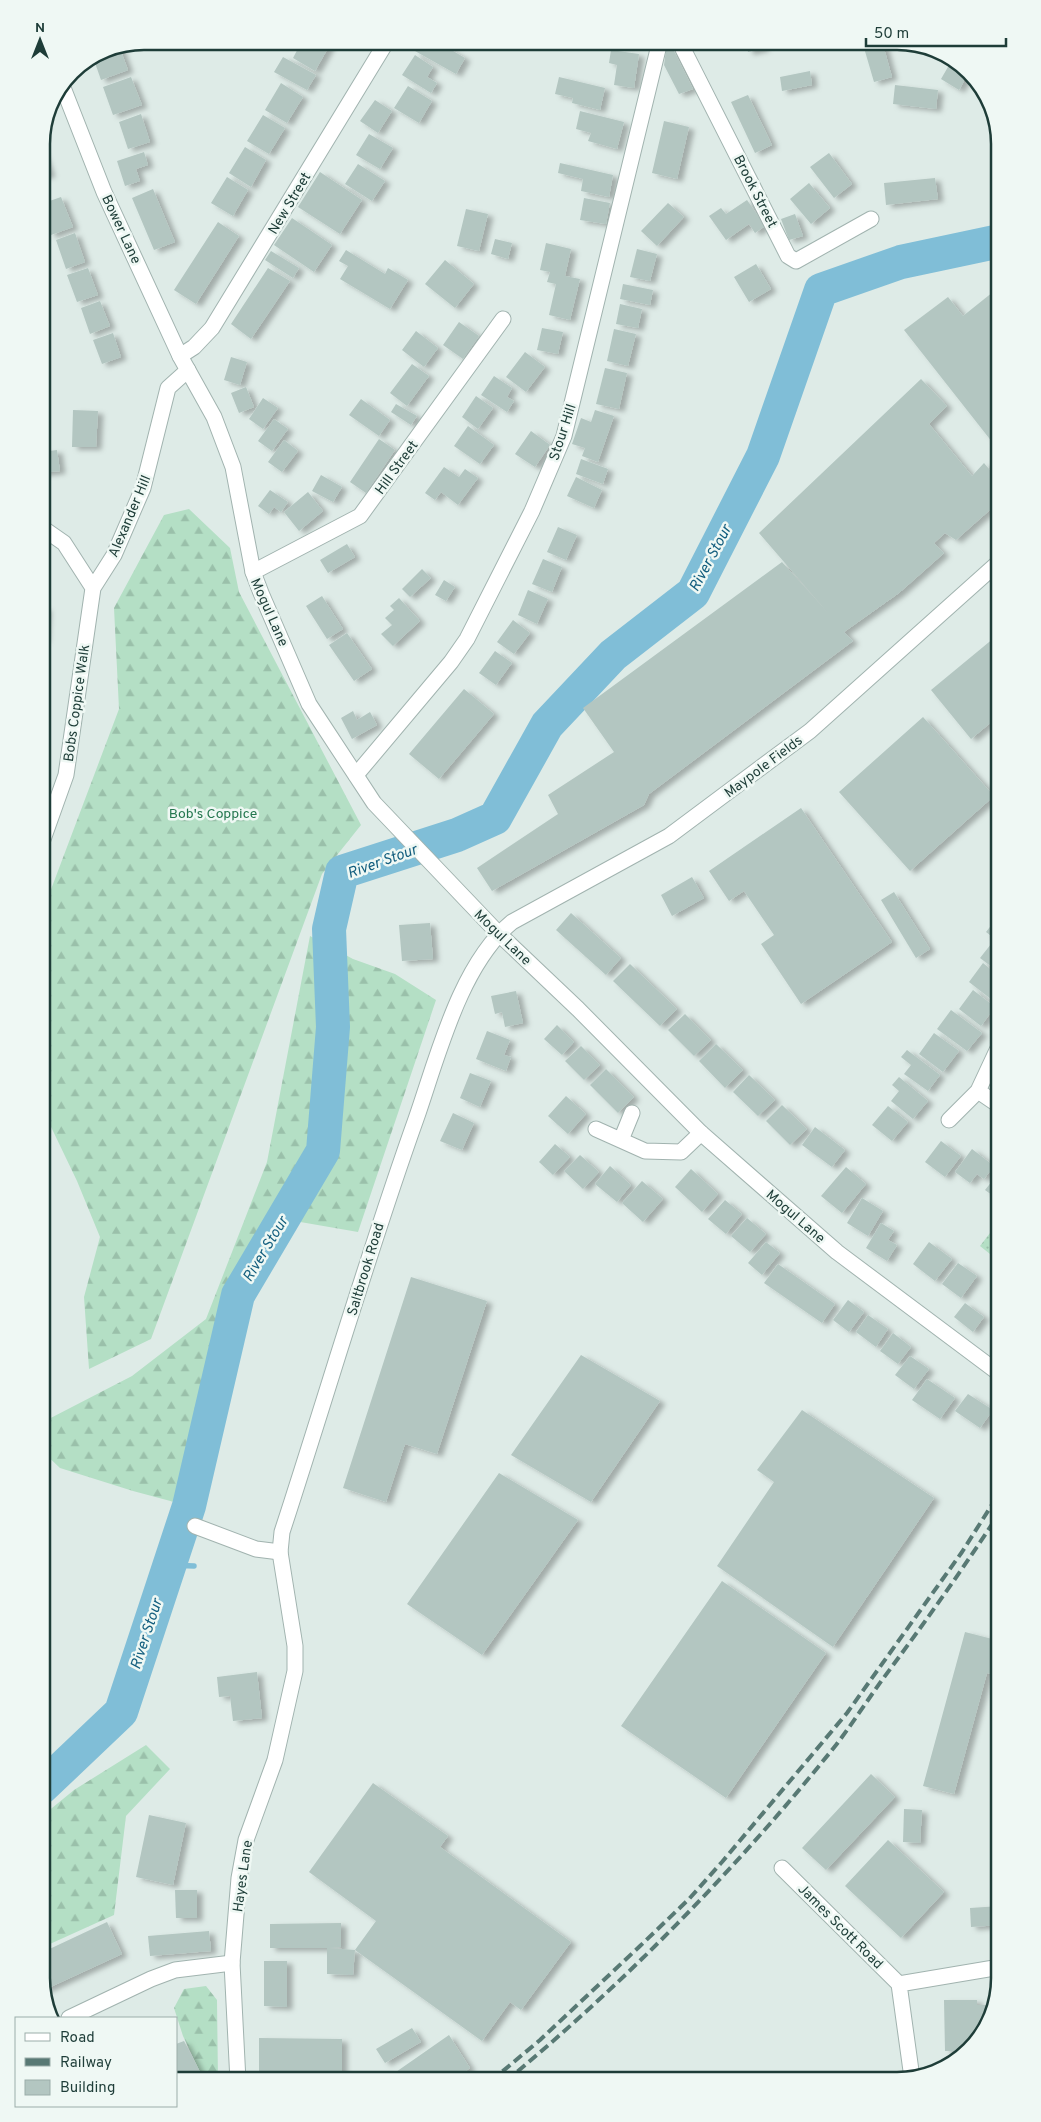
<svg xmlns="http://www.w3.org/2000/svg" width="1041" height="2122" font-family="Overpass,sans-serif">
<style>
.grass{fill:url(#grass-dots)}
.forest{fill:url(#forest-firs)}
.lines{fill:none;stroke-linecap:round;stroke-linejoin:round}
.stream{stroke:#80bed7;stroke-width:5.5}
.river{stroke:#80bed7;stroke-width:34}
.building{fill:#b3c6c1;filter:url(#shadow)}
.minor-casing{stroke:#a1b3af;stroke-width:17}
.tertiary-casing{stroke:#a1b3af;stroke-width:17}
.minor{stroke:#fff;stroke-width:15}
.tertiary{stroke:#fff;stroke-width:15}
.rail{stroke:#587974;stroke-width:4;stroke-dasharray:10 5;stroke-linecap:butt}
.labels{text-anchor:middle;stroke-width:5;stroke-linejoin:round;paint-order:stroke}
.street-label{font-size:14px;fill:#1e3d38;stroke:#eff8f4}
.park-label{font-size:14px;fill:#24774f;stroke:#eff8f4}
.water-label{font-size:15px;font-style:italic;fill:#135e7e;stroke:#eff8f4}
.rim{fill:none;stroke:#1e3d38;stroke-width:2.5}
</style>
<defs>
<pattern id="grass-dots" width="8" height="8" patternUnits="userSpaceOnUse" patternTransform="scale(1.25)"><rect width="8" height="8" fill="#b4dfc5"/><path d="M2 2h.1M6 6h.1" fill="none" stroke="#9ac0aa" stroke-width="1.8" stroke-linecap="round"/></pattern>
<pattern id="forest-firs" width="22" height="20" patternUnits="userSpaceOnUse" patternTransform="scale(1.25)"><rect width="22" height="20" fill="#b4dfc5"/><path d="M5 1l3.5 6h-7zM16 11l3.5 6h-7z" fill="#9ac0aa"/></pattern>
<filter id="shadow"><feDropShadow dx="5.5" dy="3" stdDeviation="2.5" flood-color="#0004"/></filter>
</defs>
<rect width="100%" height="100%" fill="#deebe7"/>
<path class="grass" d="M1000 1220V1262L980 1246Z"/>
<path class="forest" d="M189 509 230 548 239 592 361 825 322 874 151 1339 89 1369 84 1297 100 1237 77 1181 41 1106V916L119 709 114 608 164 515Z
M310 936 353 959 395 974 436 1000 358 1232 283 1219 238 1295 189 1506 133 1491 60 1468 41 1450V1423L132 1376 206 1319 267 1162Z
M146 1745 170 1769 126 1816 114 1915 41 1948V1817L74 1790Z
M206 1986 217 2000 218 2081H198L200 2072 183 2036 174 2008 184 1989Z"/>
<g class="lines">
<path class="stream" d="M169 1565 194 1566"/>
<path class="river" d="M41 1788 121 1712 189 1506 238 1295 323 1151 333 1027 329 929 342 872 457 835 495 818 547 725 613 655 693 593 763 456 821 290 901 262 1000 241"/>
</g>
<path class="building" d="M302 41H332L315 71 293 58Z
M420 41H436L465 58 456 74 415 51Z
M746 41H763L764 48 748 52Z
M862 41H882L892 77 874 82Z
M119 46 128 70 101 80 93 57 105 49Z
M673 49 693 89 679 94 664 65 666 50Z
M611 50 639 54 634 88 614 85 617 65 609 63Z
M415 55 433 67 427 77 437 83 431 93 402 75Z
M283 57 316 75 307 90 274 72Z
M952 60 959 62 968 74 959 90 941 79Z
M810 71 812 85 782 91 780 77Z
M131 77 142 105 113 115 103 87Z
M559 77 605 88 600 110 572 103 573 98 555 94Z
M281 83 303 97 287 123 265 110Z
M895 85 938 90 936 109 893 104Z
M408 86 432 101 419 123 394 108Z
M748 95 772 145 755 153 731 102Z
M375 100 392 111 378 133 360 121Z
M580 111 624 122 617 149 588 141 591 133 576 129Z
M141 114 150 142 128 149 119 122Z
M263 115 285 128 269 154 247 141Z
M664 121 689 127 677 179 652 173Z
M369 134 393 148 380 169 356 155Z
M245 147 266 160 251 187 229 173Z
M144 152 148 165 136 169 140 181 125 186 117 161Z
M829 153 852 184 834 198 810 167Z
M43 154 50 174 41 177V155Z
M560 163 613 175 609 197 581 191 583 179 558 173Z
M358 164 385 181 372 201 345 184Z
M320 172 362 200 340 234 298 207Z
M227 177 248 190 233 216 211 203Z
M935 178 938 199 886 205 884 183Z
M809 183 830 208 811 224 790 199Z
M153 189 175 242 154 250 132 198Z
M61 197 73 227 51 235 41 211V204Z
M584 198 610 203 606 224 580 220Z
M747 200 765 226 755 233 749 224 726 240 709 216 721 208 726 214Z
M668 203 684 217 657 246 641 231Z
M466 209 488 214 479 251 457 246Z
M795 214 803 236 789 240 781 219Z
M292 218 332 245 314 272 274 245Z
M218 222 239 236 196 304 174 290Z
M75 233 85 262 66 269 56 240Z
M495 239 512 243 508 259 491 254Z
M546 243 571 249 565 276 580 279 570 320 549 315 556 284 547 282 550 272 540 270Z
M637 249 657 254 650 281 630 277Z
M346 250 385 274 388 268 408 280 390 309 340 279 348 266 339 261Z
M271 251 299 268 293 278 265 260Z
M445 260 474 284 455 308 425 284Z
M756 264 771 289 749 302 734 277Z
M88 268 98 295 77 302 67 275Z
M268 268 290 281 251 339 231 324Z
M623 284 653 290 650 305 620 299Z
M998 288 1000 290V452L904 330 948 297 963 316Z
M100 301 110 326 90 334 81 308Z
M620 304 642 309 638 328 616 324Z
M459 322 479 336 463 359 443 345Z
M542 328 563 332 558 354 537 350Z
M614 329 636 334 628 366 607 361Z
M416 331 438 348 424 367 402 350Z
M113 333 121 357 102 364 93 340Z
M525 352 545 367 526 392 506 377Z
M231 357 247 362 240 385 224 380Z
M412 364 429 376 407 406 390 393Z
M605 368 627 373 619 409 596 404Z
M494 376 512 388 507 397 514 401 507 412 481 395Z
M921 379 947 406 929 424 972 476 984 463 1000 482V501L956 540 945 533 934 543 944 553 899 593 844 632 853 641 649 794 644 805 492 891 477 868 558 814 548 795 614 752 583 708 782 562 829 614 759 533Z
M246 387 254 407 239 413 231 393Z
M476 396 493 408 478 429 462 417Z
M263 398 278 408 263 429 249 419Z
M361 399 390 420 379 436 349 415Z
M396 404 417 416 411 425 391 412Z
M73 410 98 411 96 447H72Z
M595 410 614 416 598 462 582 456 585 448 572 444 581 418 591 422Z
M274 419 288 429 272 451 258 441Z
M468 426 494 445 480 464 454 446Z
M531 431 550 445 535 467 515 454Z
M379 439 395 450 366 493 350 482Z
M284 440 298 451 282 472 268 462Z
M57 450 60 471 41 473V452Z
M581 459 608 469 603 484 576 474Z
M444 467 459 477 465 469 478 478 458 505 441 492 435 500 425 493Z
M321 475 342 487 333 502 312 491Z
M576 477 602 490 594 508 567 496Z
M270 490 288 502 281 512 274 507 269 514 258 506Z
M308 492 323 511 299 531 284 512Z
M558 527 577 535 566 560 547 552Z
M347 544 355 557 328 573 320 560Z
M543 559 562 567 552 592 532 584Z
M422 569 431 578 410 597 402 589Z
M444 580 455 587 446 601 435 595Z
M528 590 548 599 537 624 518 615Z
M322 596 343 629 327 639 306 606Z
M399 598 420 621 393 646 381 634 392 625 385 618 394 610 390 606Z
M41 607 46 608 44 640H41Z
M513 620 530 633 514 654 497 642Z
M347 633 372 669 354 681 329 645Z
M1000 633V715L971 739 931 690Z
M495 651 512 663 496 685 479 673Z
M464 689 494 714 439 779 409 754Z
M353 711 357 720 370 712 377 725 352 739 341 718Z
M923 717 994 796 910 871 839 792Z
M801 808 892 942 801 1004 761 944 774 935 744 891 729 901 709 871Z
M692 877 704 898 672 916 661 895Z
M894 892 930 949 916 958 881 900Z
M571 913 621 958 606 975 556 930Z
M1000 914V973L980 958 995 939 986 932Z
M430 923 433 959 402 961 399 925Z
M983 963 1000 977V988L991 999 969 982Z
M630 964 677 1009 660 1026 613 981Z
M973 990 995 1007 981 1026 959 1009Z
M516 991 523 1023 505 1027 502 1012 495 1014 491 996Z
M951 1010 982 1033 967 1051 937 1029Z
M685 1014 711 1040 694 1056 668 1030Z
M557 1025 574 1042 562 1055 544 1039Z
M487 1031 510 1040 504 1055 511 1057 506 1071 476 1059Z
M934 1033 959 1051 943 1072 919 1054Z
M716 1044 743 1070 725 1088 699 1061Z
M581 1046 600 1065 584 1080 565 1061Z
M907 1050 940 1075 928 1091 904 1074 911 1065 901 1057Z
M606 1069 634 1097 618 1113 590 1085Z
M470 1073 491 1081 480 1107 460 1098Z
M749 1075 775 1100 758 1116 733 1092Z
M899 1077 928 1101 913 1119 891 1101 899 1091 892 1085Z
M566 1096 586 1114 568 1134 548 1116Z
M782 1105 807 1129 790 1145 766 1121Z
M888 1106 908 1122 892 1141 872 1125Z
M453 1113 474 1123 462 1150 440 1141Z
M815 1127 845 1150 832 1167 802 1145Z
M941 1141 961 1156 945 1177 925 1162Z
M555 1144 570 1157 553 1175 539 1162Z
M972 1149 994 1166 984 1179 977 1174 970 1183 955 1172Z
M580 1155 599 1172 583 1189 564 1171Z
M610 1166 631 1185 617 1202 595 1184Z
M846 1167 866 1184 842 1213 821 1196Z
M691 1169 718 1194 702 1212 675 1187Z
M1000 1171V1201L985 1190Z
M642 1181 663 1199 643 1222 622 1203Z
M862 1198 883 1211 868 1236 847 1223Z
M725 1200 742 1214 726 1234 708 1219Z
M747 1218 766 1234 750 1252 731 1236Z
M881 1223 894 1231 888 1240 897 1245 887 1261 866 1248Z
M766 1242 780 1253 762 1275 748 1263Z
M929 1242 952 1259 935 1281 913 1264Z
M958 1263 977 1276 961 1298 942 1284Z
M778 1264 835 1304 822 1323 764 1283Z
M411 1277 487 1301 437 1454 405 1444 386 1502 343 1488Z
M848 1300 864 1312 849 1332 833 1320Z
M965 1303 984 1317 973 1332 954 1317Z
M868 1315 888 1329 876 1347 856 1332Z
M893 1333 911 1347 898 1364 880 1351Z
M581 1355 660 1401 591 1502 511 1455Z
M910 1356 929 1369 914 1389 895 1375Z
M927 1379 955 1398 940 1419 912 1400Z
M968 1394 993 1410 980 1428 955 1411Z
M802 1410 934 1498 833 1647 717 1566 774 1482 757 1470Z
M499 1473 578 1520 482 1655 407 1604Z
M722 1581 826 1653 726 1798 621 1726Z
M965 1632 1000 1641V1676L987 1673 954 1794 923 1786Z
M257 1672 262 1718 233 1721 230 1696 219 1697 217 1677Z
M871 1774 895 1797 826 1870 802 1848Z
M373 1783 448 1836 440 1847 571 1942 521 2010 510 2002 482 2041 355 1950 376 1921 309 1872Z
M904 1809 922 1810 920 1843 903 1842Z
M149 1815 186 1823 173 1885 136 1877Z
M888 1840 944 1892 901 1938 845 1886Z
M175 1890H197V1918H176Z
M1000 1906V1925L971 1927 970 1908Z
M107 1922 122 1954 44 1990 41 1978V1953Z
M341 1923V1947L329 1948 355 1950 353 1975 327 1974V1948H270V1924Z
M209 1931 211 1951 150 1956 148 1936Z
M264 1961H287V2007L264 2006Z
M944 2000H977V2005H992L982 2035 963 2051H945Z
M412 2028 421 2042 385 2063 376 2049Z
M449 2035 470 2068 452 2081H383Z
M259 2038 342 2039V2078L259 2077Z
M184 2041 200 2072 183 2081H176V2044Z"/>
<g class="lines">
<defs>
<path id="minor" d="M679 41 788 256 796 261 871 219
M180 356 194 347 212 328 387 41
M41 527 64 543 93 588
M253 572 360 516 503 319
M356 775 451 662 467 639 532 511 564 436 660 41
M41 845 66 775 93 588 114 555 143 488 168 388 188 370
M978 1091 1000 1106
M949 1120 978 1091 1000 1044
M596 1129 645 1151 681 1152 701 1133
M621 1140 632 1113
M195 1526 256 1549 280 1552
M782 1868 899 1984
M69 2018 151 1979 175 1970 232 1963
M912 2078 899 1984 1000 1967"/>
<path id="tertiary" d="M62 85 104 192 180 356 214 417 233 467 253 572 261 593 309 704 374 803 498 933 578 1009 701 1133 837 1252 1000 1374
M238 2081 232 1963 239 1878 246 1840 275 1760 295 1671V1646L280 1552 282 1532C327 1394 367 1256 416 1119 438 1056 460 965 512 922L669 836 740 783 810 731 1000 561"/>
</defs>
<use href="#minor" class="minor-casing"/>
<use href="#tertiary" class="tertiary-casing"/>
<use href="#minor" class="minor"/>
<use href="#tertiary" class="tertiary"/>
<path class="rail" d="M491 2081 540 2040 640 1946 689 1899 722 1862 847 1713 962 1552 1000 1492
M506 2081C626 1982 739 1866 836 1745 852 1724 867 1701 882 1680 923 1625 963 1569 1000 1512"/>
</g>
<g class="labels">
<g class="street-label">
<text transform="translate(756 191) rotate(63)" y="5">Brook Street</text>
<text transform="translate(289 203) rotate(-59)" y="5">New Street</text>
<text transform="translate(122 229) rotate(65)" y="5">Bower Lane</text>
<text transform="translate(562 432) rotate(-72)" y="5">Stour Hill</text>
<text transform="translate(396 467) rotate(-54)" y="5">Hill Street</text>
<text transform="translate(129 516) rotate(-67)" y="5">Alexander Hill</text>
<text transform="translate(270 612) rotate(66)" y="5">Mogul Lane</text>
<text transform="translate(76 703) rotate(-82)" y="5">Bobs Coppice Walk</text>
<text transform="translate(763 766) rotate(-37)" y="5">Maypole Fields</text>
<text transform="translate(503 937) rotate(44)" y="5">Mogul Lane</text>
<text transform="translate(796 1216) rotate(41)" y="5">Mogul Lane</text>
<text transform="translate(365 1269) rotate(-73)" y="5">Saltbrook Road</text>
<text transform="translate(242 1876) rotate(-82)" y="5">Hayes Lane</text>
<text transform="translate(841 1926) rotate(45)" y="5">James Scott Road</text>
</g>
<g class="park-label">
<text x="213" y="818">Bob's Coppice</text>
</g>
<g class="water-label">
<text transform="translate(710 558) rotate(-62)" y="5">River Stour</text>
<text transform="translate(382 861) rotate(-20)" y="5">River Stour</text>
<text transform="translate(265 1249) rotate(-59)" y="5">River Stour</text>
<text transform="translate(146 1634) rotate(-72)" y="5">River Stour</text>
</g>
</g>
<path d="M0 0H1041V2122H0ZM144 50H897A94 94 0 0 1 991 144V1978A94 94 0 0 1 897 2072H144A94 94 0 0 1 50 1978V144A94 94 0 0 1 144 50Z" fill="#eff8f4" fill-rule="evenodd"/>
<path class="rim" d="M144 50H897A94 94 0 0 1 991 144V1978A94 94 0 0 1 897 2072H144A94 94 0 0 1 50 1978V144A94 94 0 0 1 144 50Z"/>
<rect x="15" y="2017" width="162" height="90" fill="#eff8f4" stroke="#9bada9"/>
<rect x="25" y="2033" width="25" height="8" fill="#ffffff" stroke="#9bada9"/>
<text x="60" y="2042" font-size="15" fill="#1e3d38">Road</text>
<rect x="25" y="2058" width="25" height="8" fill="#587974" stroke="#9bada9"/>
<text x="60" y="2067" font-size="15" fill="#1e3d38">Railway</text>
<rect x="25" y="2080" width="25" height="15" fill="#b3c6c1" stroke="#9bada9"/>
<text x="60" y="2092" font-size="15" fill="#1e3d38">Building</text>
<g transform="translate(40 40)" stroke="#eff8f4" stroke-width="4" paint-order="stroke">
<path d="M0-4L9 19L0 12L-9 19Z" fill="#1e3d38"/>
<text y="-8" font-size="14" font-weight="bold" text-anchor="middle" fill="#1e3d38">N</text>
</g>
<path d="M866 38v8h140v-8" fill="none" stroke="#1e3d38" stroke-width="2.5"/>
<text x="874" y="38" font-size="15" fill="#1e3d38" stroke="#eff8f4" stroke-width="4" paint-order="stroke">50 m</text>
</svg>
